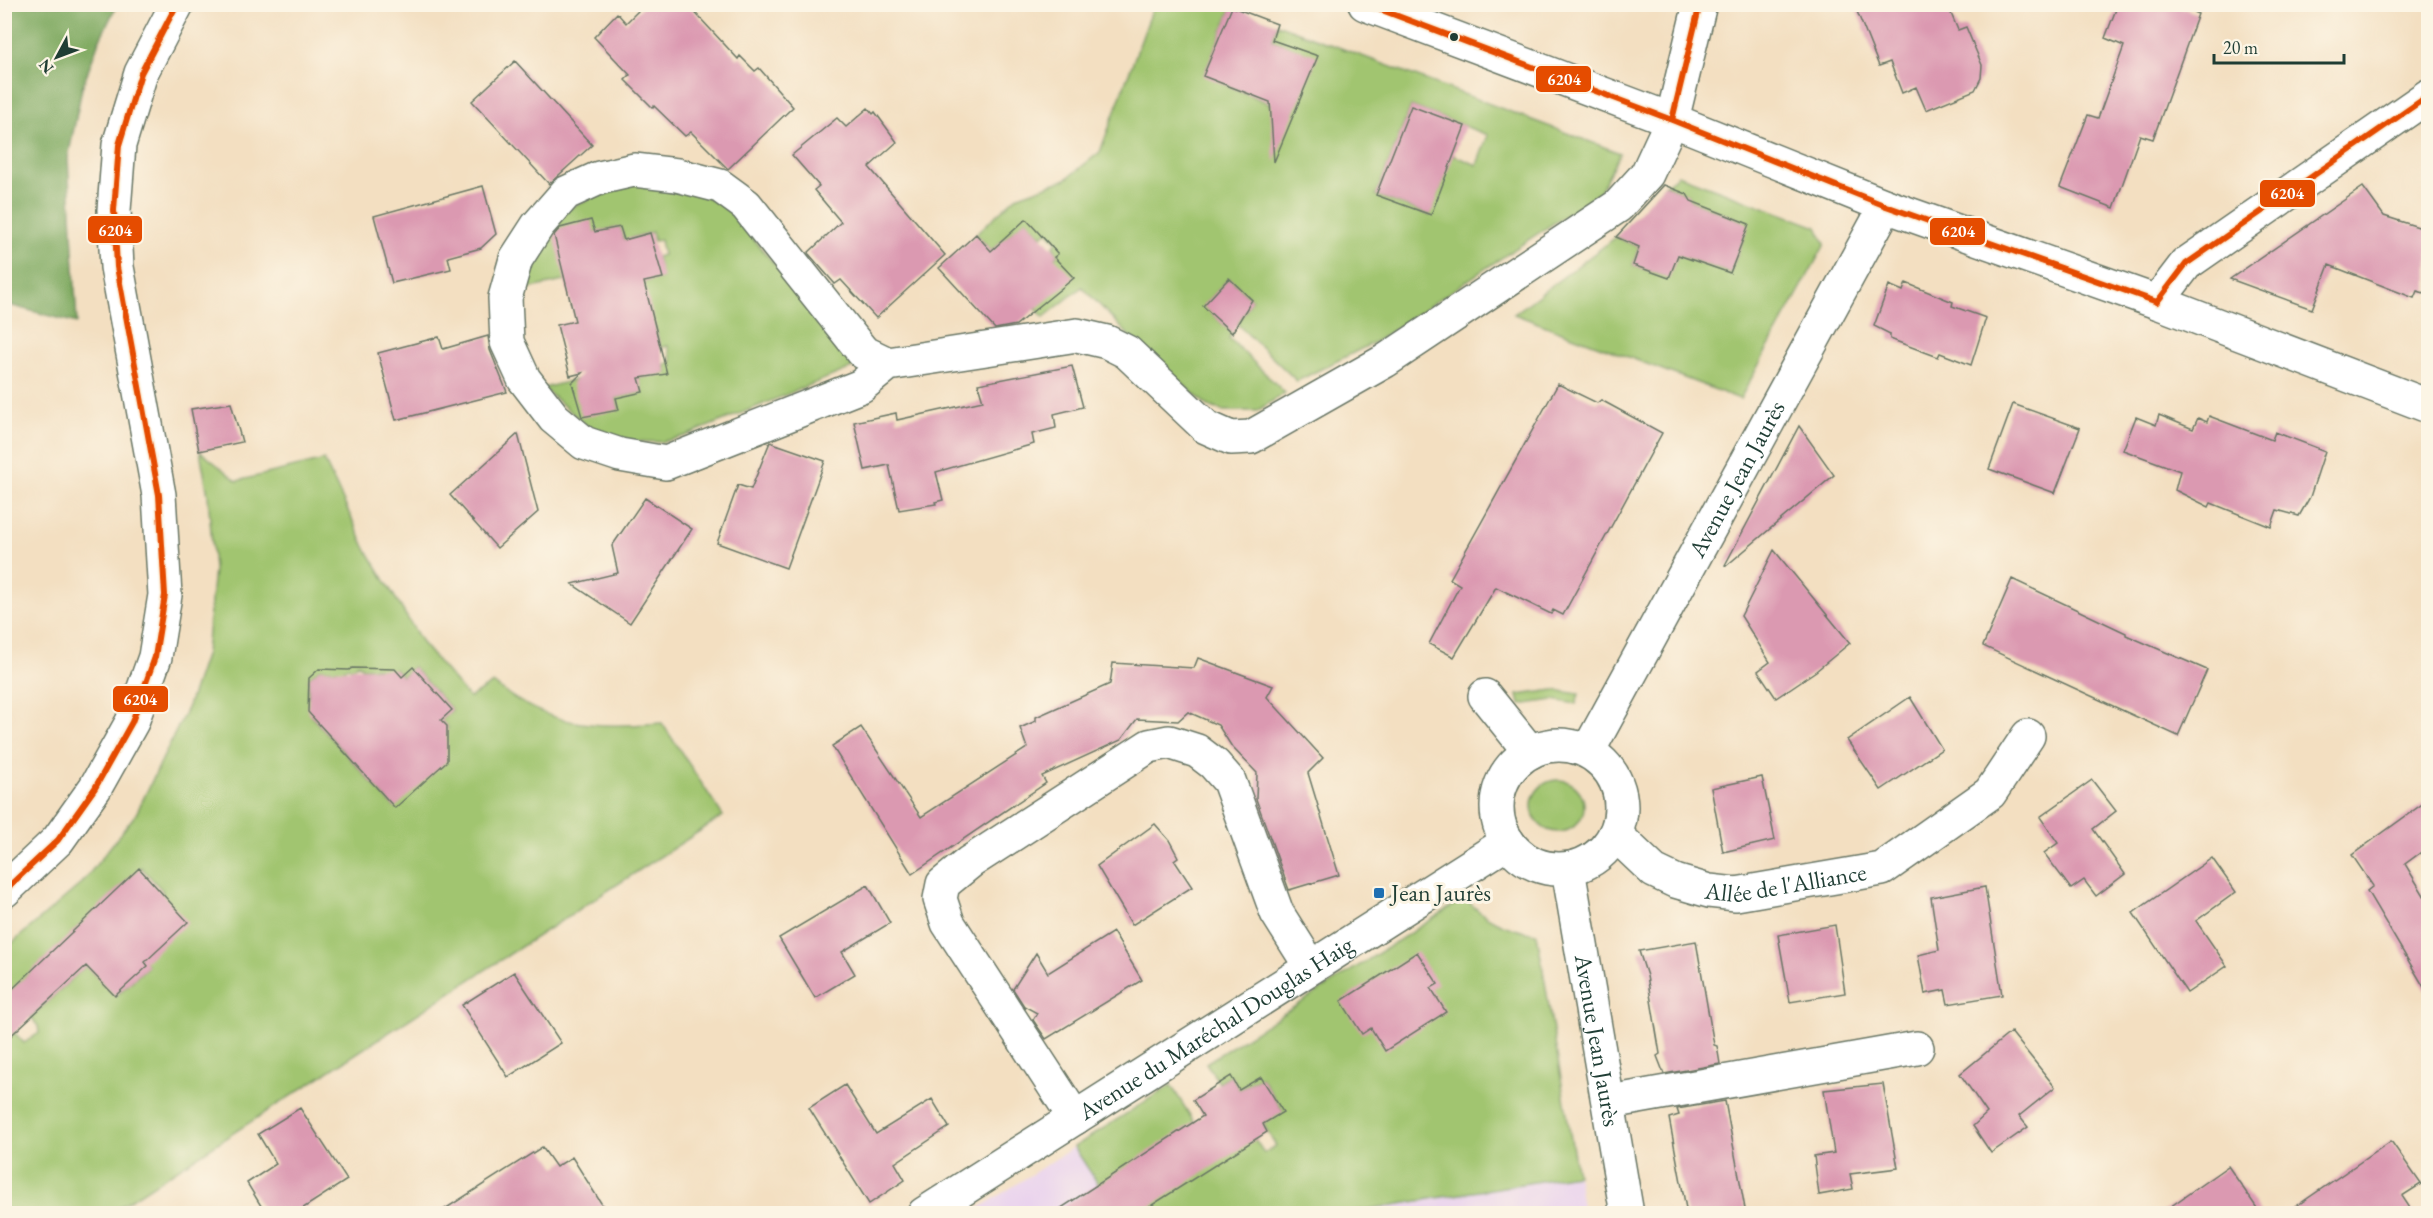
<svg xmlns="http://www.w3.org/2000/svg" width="2433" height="1218" font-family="'EB Garamond',serif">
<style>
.built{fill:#e9d2ee}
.green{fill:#a1c56f;stroke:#608152;stroke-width:1.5;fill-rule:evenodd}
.forest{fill:#80aa62;stroke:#50744b;stroke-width:1.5}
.building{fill:#db99b1}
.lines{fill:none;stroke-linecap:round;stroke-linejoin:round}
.minor-casing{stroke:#697665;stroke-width:36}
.minor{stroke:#fff;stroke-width:33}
.bus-1-casing{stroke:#fcf5e5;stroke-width:10}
.bus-1{stroke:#e54c00;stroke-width:6}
.bus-dot{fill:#1f3d34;stroke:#fcf5e5;stroke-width:2}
.poi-dot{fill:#1f6fb2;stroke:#fcf5e5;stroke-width:2}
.labels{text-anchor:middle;stroke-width:6;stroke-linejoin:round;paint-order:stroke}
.street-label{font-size:24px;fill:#1f3d34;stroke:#fcf5e5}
.poi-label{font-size:24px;fill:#1f3d34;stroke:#fcf5e5;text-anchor:start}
.line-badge{stroke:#fcf5e5;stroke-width:2}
.badge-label{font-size:16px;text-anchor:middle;font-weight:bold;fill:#fff}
</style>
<rect width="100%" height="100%" fill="#fcf5e5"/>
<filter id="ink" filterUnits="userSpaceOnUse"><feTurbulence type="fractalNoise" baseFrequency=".0167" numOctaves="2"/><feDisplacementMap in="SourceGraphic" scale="12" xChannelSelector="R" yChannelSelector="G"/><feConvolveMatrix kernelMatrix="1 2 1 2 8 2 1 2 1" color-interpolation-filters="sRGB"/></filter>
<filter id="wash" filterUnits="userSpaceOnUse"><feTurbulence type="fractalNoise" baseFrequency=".008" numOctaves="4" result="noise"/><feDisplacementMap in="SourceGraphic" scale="24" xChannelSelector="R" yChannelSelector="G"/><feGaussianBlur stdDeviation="1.35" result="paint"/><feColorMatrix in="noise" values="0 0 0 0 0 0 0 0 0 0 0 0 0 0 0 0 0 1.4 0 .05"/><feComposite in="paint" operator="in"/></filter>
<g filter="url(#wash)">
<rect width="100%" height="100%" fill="#f3dfc1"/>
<path class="built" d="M1074 1147 1117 1213 970 1214Z
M1577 1175 1583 1213 1345 1214Z"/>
<path class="green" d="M1224 4 1232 7 1204 75 1293 114 1317 57 1272 40 1277 24 1620 153 1599 193 1375 342 1297 381 1237 324 1252 300 1229 278 1204 306 1232 333 1229 338 1285 393 1257 411H1224L1208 406 1143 350 1082 287 1044 317 1036 309 1037 272 1058 254 1053 246 1057 242 1047 231 1042 236 1026 220 991 251 976 234 1016 197 1066 179 1100 152 1154 5ZM1411 106 1488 135 1477 165 1453 155 1430 215 1376 195Z
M1678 175 1817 227 1825 244 1740 399 1514 314 1616 237 1639 247 1633 265 1668 277 1678 255 1730 273 1747 228 1742 221 1691 201 1687 194 1665 185Z
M620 183 689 186 730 211 859 365 685 436 661 442 625 441 592 430 543 388 578 379 619 410 616 398 642 392 639 378 667 373 665 364 672 362 668 346 660 348 655 327 610 336 615 289 662 278 657 257 663 255 660 240 654 241 652 232 624 240 620 227 595 232 572 279 523 290 528 267 564 211Z
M200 451 237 481 324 460 366 549 423 644 469 698 493 683C550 728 593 728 662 723L723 816 110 1213H5V1012L13 1031 24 1043 39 1033 38 1026 31 1017 86 966 116 996 148 966 118 934 163 891 141 867 5 997V949L82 883 136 814 188 706 206 653 214 569 208 495ZM358 663 362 668H377L385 677 395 669 402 677 413 667 452 710 441 720 448 728 439 737 394 807 311 716 319 708 308 696 309 678 319 669 338 670 341 673 348 666 351 669Z
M1554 690 1579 694 1576 704 1553 700 1520 705 1518 695Z
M1532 806a26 26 0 1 1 52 0a26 26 0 1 1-52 0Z
M1465 898C1483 919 1510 930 1537 934L1577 1175 1345 1213H1117L1074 1147 1171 1085 1199 1130 1234 1107 1264 1153 1276 1146 1263 1124 1283 1111 1261 1077 1239 1090 1231 1076 1219 1083 1206 1063Z"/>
<path class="forest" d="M4 5H117L99 41 82 88 68 158 77 323 5 304Z"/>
<g id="blocks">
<path class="building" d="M645 4H687L738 59 740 56 755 71 759 68 793 107 728 169 691 132 685 136 654 106 653 108 625 80 630 75 594 37 617 13 626 23Z
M1854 4H1947L1958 30 1966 27 1982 65 1981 78 1975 90 1926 110 1916 87 1902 93 1890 62 1879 66Z
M2118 4H2172L2198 14 2153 139 2140 135 2114 208 2060 187 2088 115 2098 118 2124 46 2105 38Z
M1232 7 1277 24 1272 40 1318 56 1274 162 1270 102 1203 76Z
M515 61 592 145 549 184 472 101Z
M1411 106 1465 126 1431 215 1376 195Z
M868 108 873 114 875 112 897 142 869 167 945 255 876 318 841 280 835 284 808 253 841 222 814 190 819 186 792 155 837 118 846 127Z
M1664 185 1687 194 1691 201 1749 224 1730 273 1678 255 1669 278 1633 265 1639 247 1616 237Z
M483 186 496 234 481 248 448 257 451 269 392 283 374 216Z
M2363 187 2384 216 2428 230V294L2417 291 2414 298 2329 265 2312 309 2230 279Z
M1026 219 1058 254 1054 257 1074 278 1016 325 995 329 939 268 976 234 991 251Z
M591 220 595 232 620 227 624 240 650 233 663 278 644 282 667 374 639 378 643 392 616 398 619 410 582 417 572 383 582 373 570 376 557 325 575 321 554 235 560 228Z
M1229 278 1252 300 1232 333 1203 306Z
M1906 283 1953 302 1952 306 1986 318 1971 365 1940 353 1938 357 1890 339V334L1874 326 1889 285 1903 291Z
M488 336 490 350 507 392 396 420 378 353 439 337 443 349Z
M1072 366 1083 407 1054 414 1056 428 1032 434 1034 444 936 472 943 500 935 502 936 504 899 510 889 465 865 470 854 422 896 413 897 420 983 401 978 384Z
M1558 384 1597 403 1601 400 1662 433 1563 615 1553 610 1551 614 1496 587 1454 657 1429 644 1460 585 1450 579Z
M231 403 242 442 199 451 191 409Z
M2013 404 2080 428 2055 493 1989 469Z
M2159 415 2193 429 2198 418 2207 422 2209 416 2272 440 2275 432 2325 451 2310 497 2299 516 2277 510 2271 527 2211 503 2209 507 2175 490 2180 471 2123 450 2136 417 2156 425Z
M1799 426 1834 475 1726 566 1725 565Z
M518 434 538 512 497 548 450 495Z
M770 442 825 461 786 568 717 543 738 485 751 489Z
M645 498 692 529 630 623 572 584 618 573 612 546Z
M1774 550 1850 643 1816 671 1776 698 1758 671 1770 662 1741 616Z
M2012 579 2126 633V635L2207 670 2178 736 1983 646Z
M1198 658 1273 686 1267 697 1323 758 1308 773 1339 875 1289 890 1256 799 1257 773 1232 747 1218 725 1188 712 1178 721 1137 719 1121 740 1042 776 1046 783 912 874 832 746 861 727 921 817 1027 748 1020 728 1036 721V717L1110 684 1113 663 1194 668Z
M413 667 452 710 441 720 447 726V761L395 808 308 712 309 678 319 669 349 670 352 668 395 669 402 677Z
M1910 697 1942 749 1881 790 1847 740Z
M1762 777 1775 840 1723 852 1711 788Z
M2092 780 2116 811 2093 829 2125 874 2096 896 2084 880 2071 889 2044 853 2058 843 2040 817Z
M2428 800V847L2405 864 2428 902V994L2367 891 2373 886 2352 855Z
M1155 824 1169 840 1178 857 1174 860 1192 887 1132 925 1097 866Z
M2212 858 2236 892 2196 921 2227 966 2187 993 2133 913Z
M139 868 188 922 145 962 148 966 115 996 86 966 4 1042V997Z
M868 885 890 923 842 952 855 974 815 998 779 938Z
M1985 887 2002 995 1948 1004 1945 990 1925 994 1918 955 1939 950 1931 897Z
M1835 925 1845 993 1790 1002 1778 935Z
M1113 932 1142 980 1046 1039 1033 1020 1037 1013 1024 1006 1013 989 1036 953 1048 973Z
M1696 941 1714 1045 1717 1046 1720 1064 1664 1074 1657 1056 1660 1054 1647 976 1639 951Z
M1417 952 1438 984 1431 988 1446 1012 1385 1051 1371 1028 1362 1034 1341 1001Z
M514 972 561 1043 508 1077 462 1005Z
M2011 1032 2055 1087 2019 1116 2028 1127 1991 1153 1973 1126 1987 1113 1960 1074Z
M1231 1076 1239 1090 1261 1077 1283 1112 1263 1124 1267 1132 1138 1214H1052L1203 1116 1193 1100Z
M1883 1084 1898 1168 1850 1174 1853 1189 1819 1195 1814 1156 1834 1153 1824 1090Z
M845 1085 876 1134 932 1099 949 1127 895 1163 905 1180 869 1204 809 1108Z
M1725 1101 1746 1214H1687L1669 1118 1679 1115 1677 1109Z
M300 1108 347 1180 294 1214H266L247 1183 276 1164 258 1134Z
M2391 1141 2421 1184 2402 1196 2414 1214H2285Z
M542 1147 556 1167 572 1157 608 1214H437Z
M2228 1166 2261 1214H2160Z"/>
</g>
</g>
<g filter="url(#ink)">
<use href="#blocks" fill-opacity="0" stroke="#697665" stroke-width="1.5"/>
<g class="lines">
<defs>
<g id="minor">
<path d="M1365 4 1672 120 1886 206 2157 302 2428 406"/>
<path d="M2157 302 2186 264 2428 96"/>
<path d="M888 364 863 352 746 205 720 186 677 175 634 170 599 178 566 193 538 225 516 259 505 298 507 342 524 379 554 418 584 443 620 455 666 463 861 386 888 364 1077 335 1107 342 1127 352 1206 427 1231 438 1251 437 1385 361 1618 206 1647 174 1672 120 1700 4"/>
<path d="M1485 696 1530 752"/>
<circle cx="1559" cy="807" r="62"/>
<path id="s1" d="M1588 751 1886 206"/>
<path id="s2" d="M1615 834 1654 871 1675 881 1709 891 1736 894 1882 869 1990 793 2028 736"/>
<path id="s3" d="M1568 869 1627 1214"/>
<path d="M4 891 58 840 95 788 132 722 155 657 165 595 159 495 117 267 114 210 119 145 141 73 177 4"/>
<path d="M1610 1102 1917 1048"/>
<path d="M1075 1118 948 923 940 899 943 884 970 862 1149 746 1169 742 1197 751 1214 764 1229 781 1277 913 1311 967"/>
<path id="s4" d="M924 1214 1508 842"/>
</g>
</defs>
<use href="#minor" class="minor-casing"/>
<use href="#minor" class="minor"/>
<defs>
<path id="bus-1" d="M1366 4 1672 120 1886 206 2157 302
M1672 120 1700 4
M2157 302 2186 264 2428 96
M4 891 58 840 95 788 132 722 155 657 165 595 159 495 117 267 114 210 119 145 141 73 177 4"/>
</defs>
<use href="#bus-1" class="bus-1-casing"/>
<use href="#bus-1" class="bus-1"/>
</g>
</g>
<circle class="bus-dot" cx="1454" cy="37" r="5"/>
<rect class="poi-dot" x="1373" y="887" width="12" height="12" rx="3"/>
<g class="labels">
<g class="street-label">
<text dy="8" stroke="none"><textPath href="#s1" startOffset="310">Avenue Jean Jaurès</textPath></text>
<text dy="8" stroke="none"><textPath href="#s2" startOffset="190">Allée de l'Alliance</textPath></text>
<text dy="8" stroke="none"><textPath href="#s4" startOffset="346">Avenue du Maréchal Douglas Haig</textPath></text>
<text dy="8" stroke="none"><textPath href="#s3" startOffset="174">Avenue Jean Jaurès</textPath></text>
</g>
<g class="poi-label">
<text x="1391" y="901">Jean Jaurès</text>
</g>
</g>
<g class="line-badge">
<rect x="1535" y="65" width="57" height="28" rx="6" fill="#e54c00"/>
<rect x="2259" y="179" width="57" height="29" rx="6" fill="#e54c00"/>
<rect x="87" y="215" width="56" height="29" rx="6" fill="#e54c00"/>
<rect x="1929" y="217" width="57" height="29" rx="6" fill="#e54c00"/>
<rect x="112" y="685" width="57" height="28" rx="6" fill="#e54c00"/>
</g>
<g class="badge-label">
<text x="1564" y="85">6204</text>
<text x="2287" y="199">6204</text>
<text x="115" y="236">6204</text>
<text x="1958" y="237">6204</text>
<text x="140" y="705">6204</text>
</g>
<rect width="2433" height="1218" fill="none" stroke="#fcf5e5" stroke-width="24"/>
<g transform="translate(57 57) rotate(229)" stroke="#fcf5e5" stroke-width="4.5" paint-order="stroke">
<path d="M0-4.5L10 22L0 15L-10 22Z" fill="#1f3d34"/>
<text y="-9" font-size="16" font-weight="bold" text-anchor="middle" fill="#1f3d34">N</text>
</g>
<path d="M2214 54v9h130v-9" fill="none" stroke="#1f3d34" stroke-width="3"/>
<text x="2223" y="54" font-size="18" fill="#1f3d34" stroke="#fcf5e5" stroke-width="4.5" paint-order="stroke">20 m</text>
</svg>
